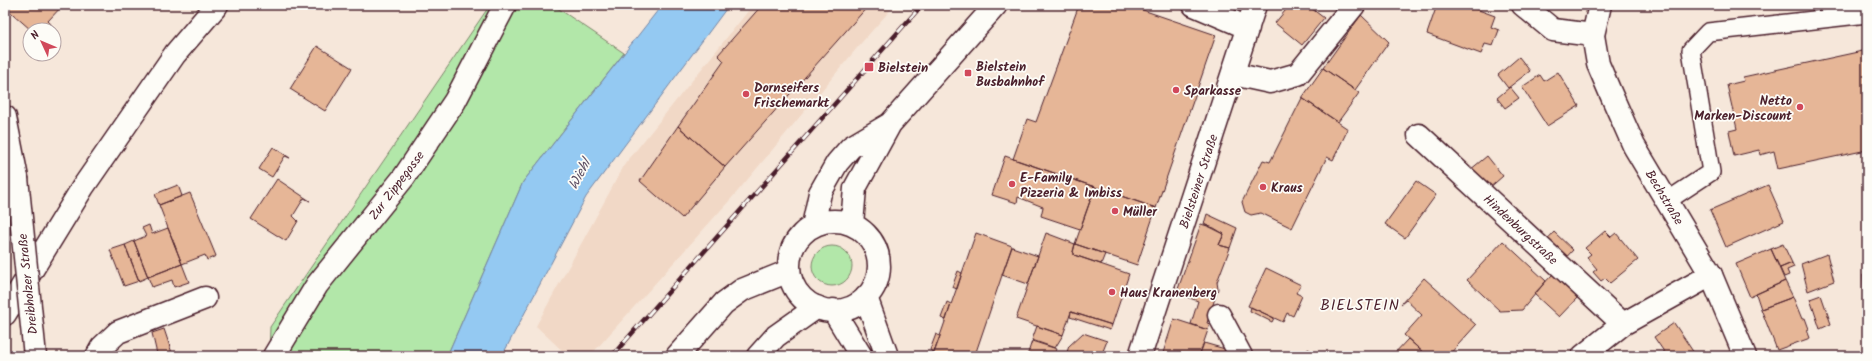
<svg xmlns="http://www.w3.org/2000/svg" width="1872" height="361" font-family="Kalam,sans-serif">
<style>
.built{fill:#f1d8c6}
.green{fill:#b2e7a9;stroke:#7e836a}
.water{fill:#94c9f2;stroke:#7685a2}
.building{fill:#e6b697;stroke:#4a1f2b}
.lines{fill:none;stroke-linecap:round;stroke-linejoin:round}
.lane-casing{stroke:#4a1f2b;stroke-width:20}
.street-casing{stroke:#4a1f2b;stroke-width:25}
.secondary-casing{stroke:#4a1f2b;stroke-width:25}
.lane{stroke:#fdfcf7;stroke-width:17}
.street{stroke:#fdfcf7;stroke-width:22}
.secondary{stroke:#fdfcf7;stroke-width:22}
.rail-casing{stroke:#4a1f2b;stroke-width:4.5}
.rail{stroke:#fdfcf7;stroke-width:3;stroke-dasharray:9;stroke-linecap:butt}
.street-bridge-casing{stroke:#4a1f2b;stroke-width:25;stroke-linecap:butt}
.street-bridge{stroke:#fdfcf7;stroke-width:22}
.poi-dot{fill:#d1495b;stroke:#fdfcf7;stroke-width:1.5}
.labels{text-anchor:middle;stroke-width:3.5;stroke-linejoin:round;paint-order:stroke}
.poi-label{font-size:13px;font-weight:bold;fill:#4a1f2b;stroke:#fdfcf7;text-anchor:start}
.street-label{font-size:13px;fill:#4a1f2b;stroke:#fdfcf7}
.water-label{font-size:14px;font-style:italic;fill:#605267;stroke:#fdfcf7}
.quarter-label{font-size:15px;letter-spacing:1px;fill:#4a1f2b;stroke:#fdfcf7}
</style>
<rect width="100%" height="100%" fill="#f6e7da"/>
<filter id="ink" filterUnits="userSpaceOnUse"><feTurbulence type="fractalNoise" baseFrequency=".025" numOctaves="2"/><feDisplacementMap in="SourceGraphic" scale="8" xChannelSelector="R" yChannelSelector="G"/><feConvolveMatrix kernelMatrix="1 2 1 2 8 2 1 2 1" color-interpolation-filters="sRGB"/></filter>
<g filter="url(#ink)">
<path class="built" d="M753 5H895L862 42 738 191 590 356H568L536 326 625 164Z"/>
<path class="green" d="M490 5H553L624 53 523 182 447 356H269L270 327Z
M812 266a20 20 0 1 1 40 0a20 20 0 1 1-40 0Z"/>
<path class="water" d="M662 5H729L586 197 502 356H447L523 182Z"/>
<path class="building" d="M5 5H63L48 21 51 24 46 30H31L5 7Z
M762 5H869L725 167 678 126 724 61 718 55Z
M1079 5H1128L1216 35 1156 208 1013 159 1027 119 1036 122Z
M1290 5H1307L1324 18 1302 45 1275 23Z
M1437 5H1465L1495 16 1491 27 1499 30 1493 46 1485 44 1481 54 1427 34Z
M1361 15 1389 42 1355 90 1323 68Z
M317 46 352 68 325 111 290 89Z
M1867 50V150L1778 169 1774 151 1760 155 1759 150 1734 156 1729 131 1737 129 1727 85 1744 81 1743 77Z
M1519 57 1530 71 1508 88 1498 75Z
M1323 68 1359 93 1338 122 1302 98Z
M1558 72 1579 106 1547 126 1522 87 1540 75 1544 81Z
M1510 87 1519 98 1505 108 1497 98Z
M1302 98 1348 129 1333 160 1327 157 1292 228 1261 213 1251 215 1245 212 1242 202 1263 160 1270 162Z
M678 126 725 167 682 218 640 181Z
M273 147 290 158 285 156 272 177 259 169Z
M1005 156 1095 187 1080 229 1041 216 1043 207 1018 197 1017 203 992 195Z
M1487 156 1503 176 1487 190 1470 170Z
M277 179 310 201 304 198 293 216 298 221 286 241 251 219Z
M1416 181 1436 195 1405 238 1385 224Z
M178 185 182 196 159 205 155 194Z
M1768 185 1784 221 1726 247 1710 210Z
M1095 187 1156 208 1137 265 1075 244Z
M190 193 216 256 207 260 205 255 182 264 159 205Z
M1207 214 1237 228 1230 248 1219 245 1224 234 1204 224Z
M1201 224 1214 228 1224 234 1219 245 1230 248 1217 282 1218 289 1207 323 1210 324 1208 330 1191 324 1198 301 1184 296 1178 289Z
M149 225 152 234 168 228 182 264 148 277 134 241 146 236 142 228Z
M1605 231 1611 237 1616 233 1638 260 1610 283 1605 278 1601 281 1593 272 1597 269 1587 257 1591 254 1585 248Z
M1554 232 1573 250 1561 263 1542 245Z
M976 233 1012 246 977 349 975 356H933Z
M1046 233 1075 244 1073 252 1074 253V255L1129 274 1112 325 1071 312 1063 335 1016 319Z
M134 241 148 277 139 281 125 245Z
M1503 241 1546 281 1522 310 1500 311 1467 280Z
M1075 244 1105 254 1101 264 1074 255V253L1073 252Z
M1783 244 1792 263 1780 268 1771 249Z
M125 245 139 281 124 286 110 250Z
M1012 247 1038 256 1028 284 1002 275Z
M1771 249 1785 281 1750 297 1736 264Z
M1827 254 1834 281 1808 291 1801 264Z
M1792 263 1794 267 1787 270 1789 275 1784 277 1780 268Z
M182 264 189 282 174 287 172 280 152 287 148 277Z
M1266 268 1301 285 1296 293 1302 296 1293 316 1287 313 1283 322 1248 306Z
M958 271 962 273 957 289 952 287Z
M1553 274 1578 297 1559 317 1534 294Z
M1863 275H1867V356H1866Z
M1424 278 1476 325 1448 356H1427L1404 335 1422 315 1406 300 1401 304Z
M1785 281 1793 297 1761 309 1756 294Z
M1821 295 1831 324 1820 329 1810 299Z
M1793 297 1802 319 1805 318 1809 329 1807 330 1810 338 1777 350 1761 309Z
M947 302 951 304 946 320 941 318Z
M1251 307 1274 318 1272 322 1250 311Z
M1071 312 1112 325 1110 330 1070 317Z
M1174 319 1208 330 1199 356H1162Z
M1674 323 1696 356H1667L1654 337Z
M1037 326 1063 335 1055 348 1032 340Z
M164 329 173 356H159L157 354 152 333Z
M1083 333 1107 341 1101 356 1066 355 1069 346Z
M936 334 940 336 934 352 930 350Z
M1408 339 1427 356H1392Z
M1032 341 1057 349 1054 356H1027Z
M1204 343 1225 349 1223 356H1208L1200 354Z
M1308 349 1320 356H1304Z"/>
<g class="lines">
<defs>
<path id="lane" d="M1667 201 1711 172 1691 50 1708 32 1867 14"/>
<path id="street" d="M1194 5 1248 28
M1523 5 1553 30 1593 35
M1233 74 1270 82 1298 74 1354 5
M5 117 17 178
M1419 135 1623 324
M1219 315 1241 356
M97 356 102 347 118 332 205 298
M274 356 317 285 404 177 455 101 505 5
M677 356 724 303 742 290 789 271
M758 356 776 336 817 307
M1140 356 1255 5
M1583 356 1623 324 1711 275"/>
<path id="secondary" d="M1600 5 1593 35 1598 64 1610 92 1634 146 1711 275 1745 356
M789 266a45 45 0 1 1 90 0a45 45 0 1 1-90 0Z
M852 224 855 188 890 124 996 5
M813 226 820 193 837 163 851 147 890 124
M866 297 887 356
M833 310 861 356
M5 314 83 187 175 54 217 5"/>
</defs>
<use href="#lane" class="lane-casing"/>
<use href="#street" class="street-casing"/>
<use href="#secondary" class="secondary-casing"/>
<use href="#lane" class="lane"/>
<use href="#street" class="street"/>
<use href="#secondary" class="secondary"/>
<defs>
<path id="rail" d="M612 356 922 5"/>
</defs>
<use href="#rail" class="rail-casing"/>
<use href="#rail" class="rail"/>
<defs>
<path id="street-bridge" d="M17 178 35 356"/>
</defs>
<use href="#street-bridge" class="street-bridge-casing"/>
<use href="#street-bridge" class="street-bridge"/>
</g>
</g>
<g class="poi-dot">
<rect x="864" y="62" width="10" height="10" rx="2"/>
<rect x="964" y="69" width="8" height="8" rx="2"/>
<circle cx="1176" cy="90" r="4"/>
<circle cx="746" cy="94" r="4"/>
<circle cx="1800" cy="107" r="4"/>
<circle cx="1012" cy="184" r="4"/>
<circle cx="1263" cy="187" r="4"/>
<circle cx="1115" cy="211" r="4"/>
<circle cx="1112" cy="292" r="4"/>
</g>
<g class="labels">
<g class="poi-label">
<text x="976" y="71">Bielstein<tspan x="976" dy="15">Busbahnhof</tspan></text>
<text x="878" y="72">Bielstein</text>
<text x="754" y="92">Dornseifers<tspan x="754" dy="15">Frischemarkt</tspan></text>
<text x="1184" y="95">Sparkasse</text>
<text x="1792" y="105" text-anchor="end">Netto<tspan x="1792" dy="15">Marken-Discount</tspan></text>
<text x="1020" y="182">E-Family<tspan x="1020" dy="15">Pizzeria &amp; Imbiss</tspan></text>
<text x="1271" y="192">Kraus</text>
<text x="1123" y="216">Müller</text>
<text x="1120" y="297">Haus Kranenberg</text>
</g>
<g class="street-label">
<text transform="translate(1198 181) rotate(-72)" y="5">Bielsteiner Straße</text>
<text transform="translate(396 185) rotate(-53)" y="5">Zur Zippegosse</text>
<text transform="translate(1665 197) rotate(59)" y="5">Bechstraße</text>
<text transform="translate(1521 229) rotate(43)" y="5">Hindenburgstraße</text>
<text transform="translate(27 284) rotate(-96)" y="5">Dreibholzer Straße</text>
</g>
<g class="water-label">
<text transform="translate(579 174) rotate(-62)" y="5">Wiehl</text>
</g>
<g class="quarter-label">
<text x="1360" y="310">BIELSTEIN</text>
</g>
</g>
<rect width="1872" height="361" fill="none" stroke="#fdfcf7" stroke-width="20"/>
<rect x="10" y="10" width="1852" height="341" fill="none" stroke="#4a1f2b" stroke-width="1.5" filter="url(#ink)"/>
<g transform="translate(42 42) rotate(314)"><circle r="19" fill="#fdfcf7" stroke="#b5a4a5"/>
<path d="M0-3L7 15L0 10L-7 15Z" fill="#d1495b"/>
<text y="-6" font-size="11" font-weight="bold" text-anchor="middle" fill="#4a1f2b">N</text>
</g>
</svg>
